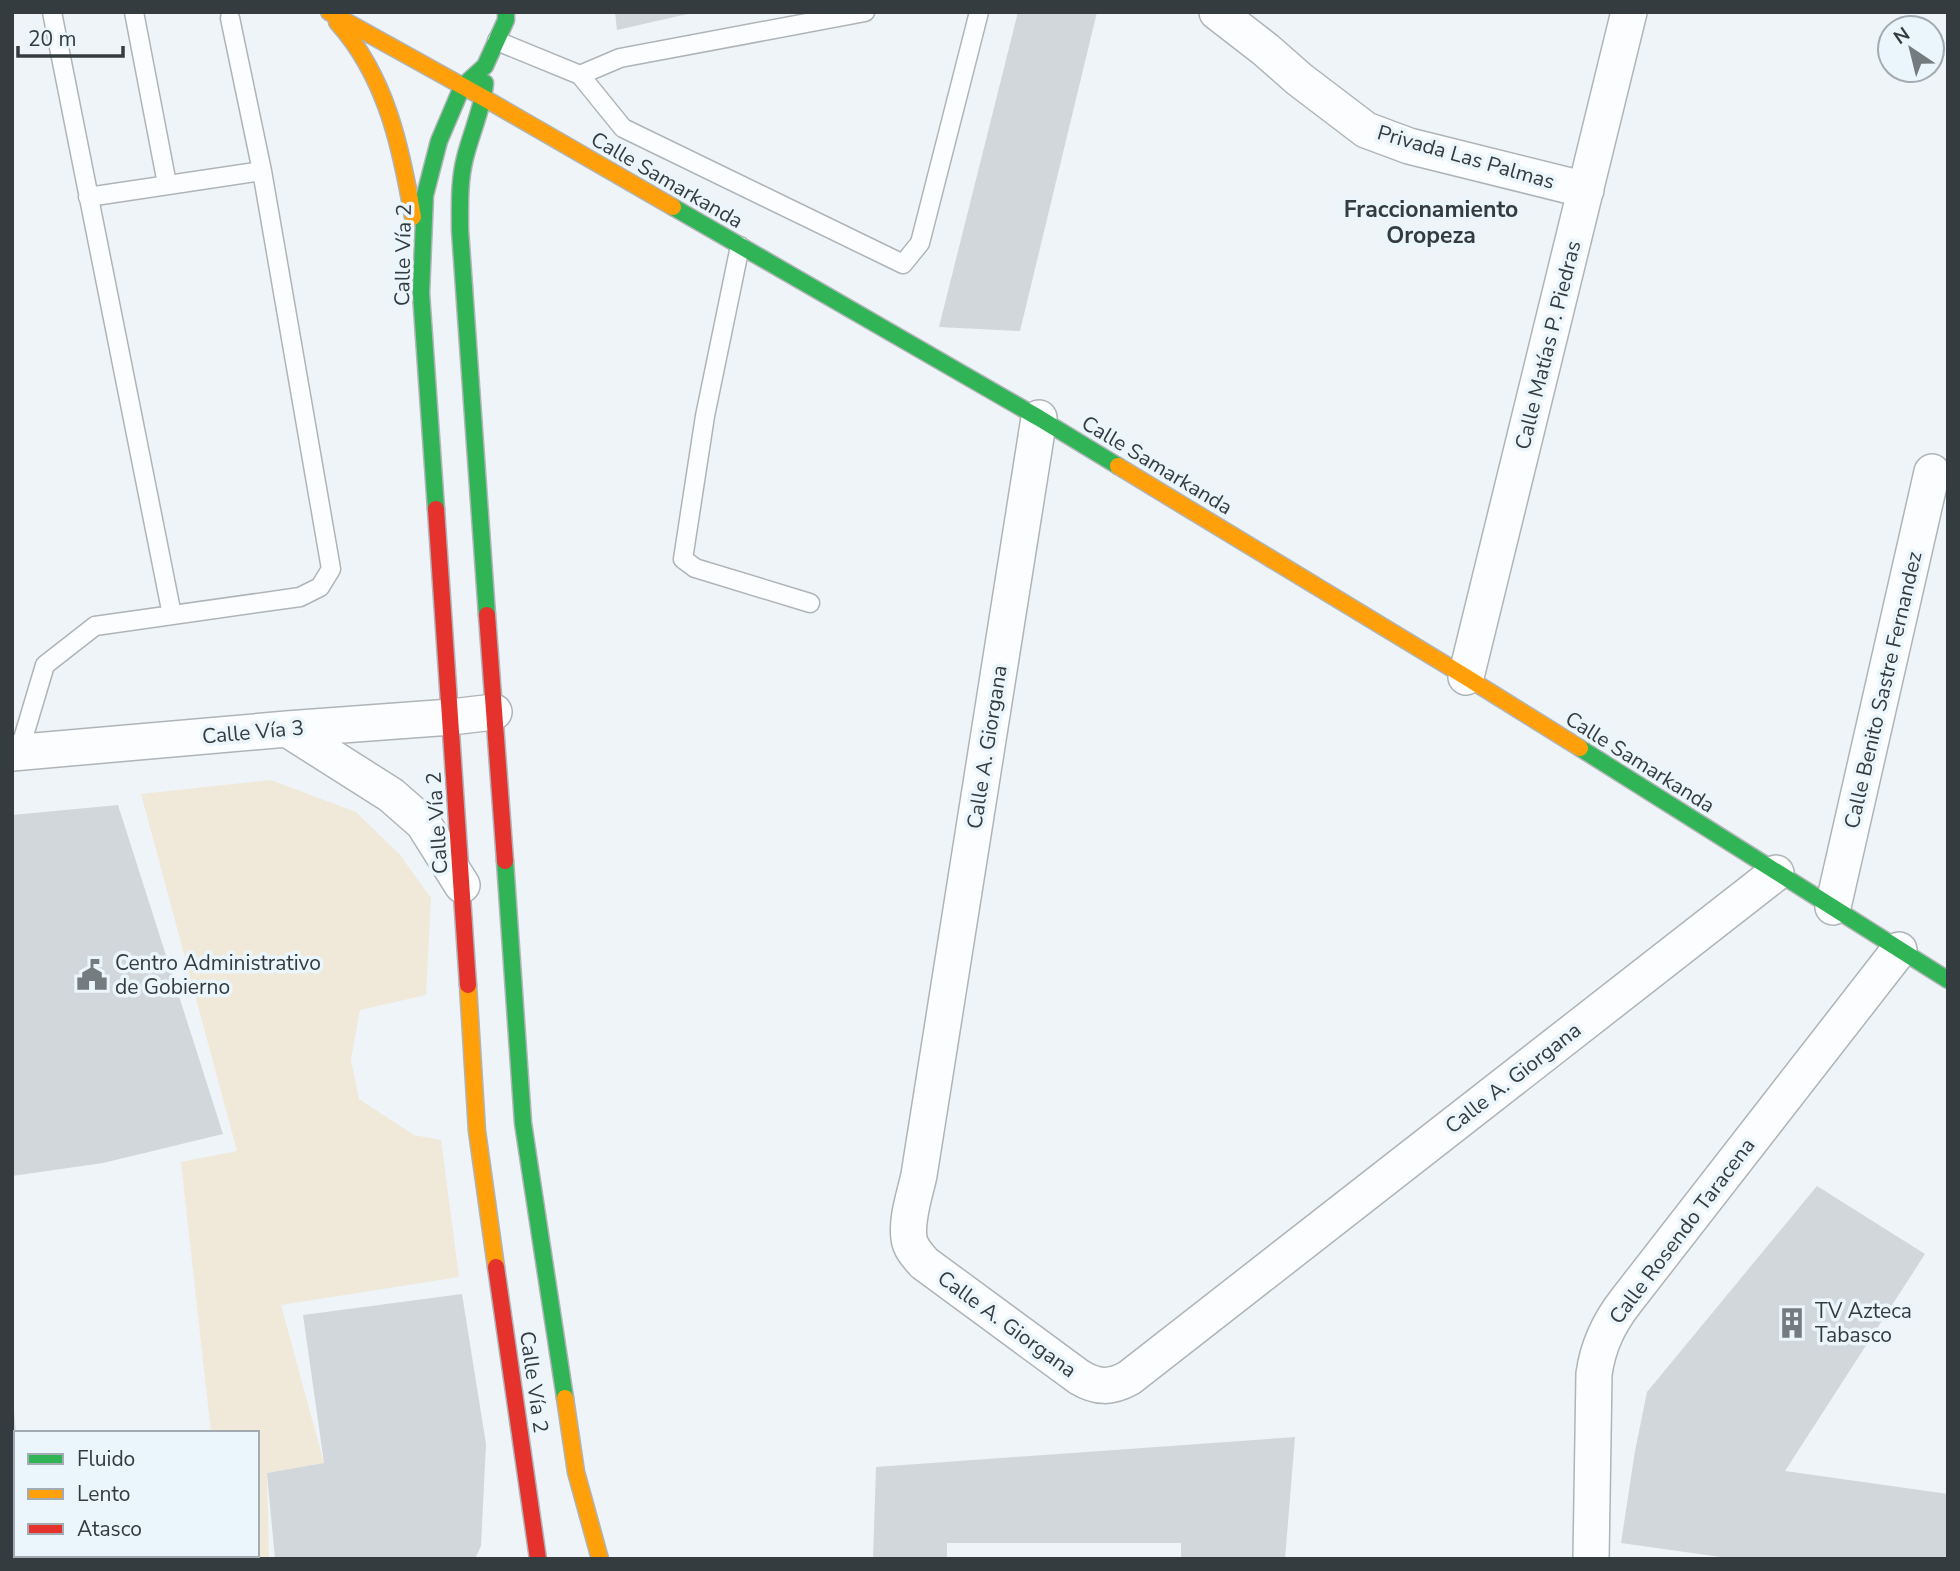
<svg xmlns="http://www.w3.org/2000/svg" width="1960" height="1571" font-family="'Nunito Sans',sans-serif">
<style>
.green{fill:#f0e9d9}
.building{fill:#d1d7db}
.lines{fill:none;stroke-linecap:round;stroke-linejoin:round}
.lane-casing{stroke:#afb4b8;stroke-width:21}
.street-casing{stroke:#afb4b8;stroke-width:38}
.fast-casing{stroke:#afb4b8;stroke-width:19}
.slow-casing{stroke:#afb4b8;stroke-width:19}
.jam-casing{stroke:#afb4b8;stroke-width:19}
.lane{stroke:#fcfdfe;stroke-width:18}
.street{stroke:#fcfdfe;stroke-width:35}
.fast{stroke:#30b455;stroke-width:16}
.slow{stroke:#ff9f0a;stroke-width:16}
.jam{stroke:#e5322d;stroke-width:16}
.labels{text-anchor:middle;stroke-width:7;stroke-linejoin:round;paint-order:stroke}
.street-label{font-size:21px;fill:#343c40;stroke:#eaf5fc}
.poi-label{font-size:21px;fill:#343c40;stroke:#eaf5fc;text-anchor:start}
.neighbourhood-label{font-size:23px;font-weight:bold;fill:#343c40;stroke:#eaf5fc}
</style>
<rect width="100%" height="100%" fill="#eef4f8"/>
<path class="green" d="M271 780 356 812 400 855 431 898 426 995 360 1010 351 1060 359 1099 414 1135 441 1140 459 1277 281 1305 324 1463 267 1473 269 1559H66L95 1555H257V1433H211L181 1162 237 1151 141 794Z"/>
<path class="building" d="M615 12H692V13L617 30Z
M1018 12H1097L1020 331 939 327Z
M118 805 223 1134 103 1163 12 1176V815Z
M1817 1186 1925 1254 1785 1471 1948 1494V1559H1735L1621 1543 1635 1451 1647 1392Z
M462 1294 486 1444 481 1546 475 1559H275L267 1473 324 1463 303 1315Z
M12 1409H14L16 1433V1555H28V1559H12Z
M1295 1437 1285 1559H1181V1543H947V1559H873L876 1467Z"/>
<g class="lines">
<defs>
<path id="lane" d="M52 12 172 615
M134 12 167 184
M497 41 580 75 623 128 903 264 920 243 979 12
M580 75 620 58 865 12
M88 197 262 171
M740 246 705 416 683 559 695 568 810 603
M19 752 45 665 95 626 300 597 320 587 331 569 262 171 230 18"/>
<path id="street" d="M1217 12 1266 50 1299 79 1366 130 1409 146 1586 190
M1039 418 919 1175C915 1194 906 1219 909 1238 910 1248 918 1256 924 1263L1079 1377C1097 1388 1111 1388 1129 1378L1776 873
M1466 677 1629 12
M287 729 391 795 423 823 462 885
M12 753 287 729 451 717 494 712
M1833 907 1932 472
M1591 1559 1594 1374C1598 1346 1608 1324 1626 1301L1899 950"/>
<path id="fast" d="M485 83C483 108 471 133 465 158 459 181 460 206 460 230L487 615
M673 207 1039 418 1118 466
M436 509 421 293 425 195 439 141 462 87 485 66 506 20V12
M1580 748 1948 980
M505 861 523 1123 565 1398"/>
<path id="slow" d="M329 12 484 98 673 207
M337 22C386 76 401 147 413 217
M1118 466 1466 677 1580 748
M468 985 477 1131 496 1267
M565 1398 576 1472 600 1559"/>
<path id="jam" d="M436 509 468 985
M487 615 505 861
M496 1267 538 1559"/>
</defs>
<use href="#lane" class="lane-casing"/>
<use href="#street" class="street-casing"/>
<use href="#fast" class="fast-casing"/>
<use href="#slow" class="slow-casing"/>
<use href="#jam" class="jam-casing"/>
<use href="#lane" class="lane"/>
<use href="#street" class="street"/>
<use href="#fast" class="fast"/>
<use href="#slow" class="slow"/>
<use href="#jam" class="jam"/>
</g>
<defs>
<symbol id="civic-bare" viewBox="-9 -9 18 18"><path d="M-.6-6.5H3V-4.5H.6V-3L4-1V1h2V6H-6V1h2V-1L-.6-3ZM-1.2 2.5V6h2.4V2.5Z" fill="#757c80" stroke="#eaf5fc" stroke-width="2.5" paint-order="stroke"/></symbol>
<symbol id="building-bare" viewBox="-9 -9 18 18"><path d="M-4-6H4V6H1V3H-1V6H-4ZM-2.5-4.3h1.7v1.8h-1.7ZM.8-4.3h1.7v1.8H.8ZM-2.5-1h1.7V.8h-1.7ZM.8-1h1.7V.8H.8Z" fill="#757c80" stroke="#eaf5fc" stroke-width="2.5" paint-order="stroke"/></symbol>
</defs>
<g fill-rule="evenodd">
<use href="#civic-bare" x="70" y="953" width="44" height="44"/>
<use href="#building-bare" x="1770" y="1301" width="44" height="44"/>
</g>
<g class="labels">
<g class="street-label">
<text transform="translate(1466 157) rotate(16)" y="7">Privada Las Palmas</text>
<text transform="translate(667 180) rotate(30)" y="7">Calle Samarkanda</text>
<text transform="translate(403 255) rotate(-89)" y="7">Calle Vía 2</text>
<text transform="translate(1548 345) rotate(-76)" y="7">Calle Matías P. Piedras</text>
<text transform="translate(1157 465) rotate(31)" y="7">Calle Samarkanda</text>
<text transform="translate(1883 690) rotate(-77)" y="7">Calle Benito Sastre Fernandez</text>
<text transform="translate(253 732) rotate(-5)" y="7">Calle Vía 3</text>
<text transform="translate(987 747) rotate(-81)" y="7">Calle A. Giorgana</text>
<text transform="translate(1640 762) rotate(32)" y="7">Calle Samarkanda</text>
<text transform="translate(437 823) rotate(-94)" y="7">Calle Vía 2</text>
<text transform="translate(1513 1078) rotate(-38)" y="7">Calle A. Giorgana</text>
<text transform="translate(1682 1231) rotate(-53)" y="7">Calle Rosendo Taracena</text>
<text transform="translate(1007 1324) rotate(36)" y="7">Calle A. Giorgana</text>
<text transform="translate(534 1382) rotate(82)" y="7">Calle Vía 2</text>
</g>
<g class="poi-label">
<text x="115" y="970">Centro Administrativo<tspan x="115" dy="24">de Gobierno</tspan></text>
<text x="1815" y="1318">TV Azteca<tspan x="1815" dy="24">Tabasco</tspan></text>
</g>
<g class="neighbourhood-label">
<text x="1431" y="217">Fraccionamiento<tspan x="1431" dy="26">Oropeza</tspan></text>
</g>
</g>
<rect width="1960" height="1571" fill="none" stroke="#343c40" stroke-width="28"/>
<rect x="14" y="1431" width="245" height="126" fill="#eaf5fc" stroke="#a1abb1" stroke-width="2"/>
<rect x="28" y="1454" width="35" height="10" fill="#30b455" stroke="#a1abb1" stroke-width="2"/>
<text x="77" y="1466" font-size="21" fill="#343c40">Fluido</text>
<rect x="28" y="1489" width="35" height="10" fill="#ff9f0a" stroke="#a1abb1" stroke-width="2"/>
<text x="77" y="1501" font-size="21" fill="#343c40">Lento</text>
<rect x="28" y="1524" width="35" height="10" fill="#e5322d" stroke="#a1abb1" stroke-width="2"/>
<text x="77" y="1536" font-size="21" fill="#343c40">Atasco</text>
<g transform="translate(1911 49) rotate(325)"><circle r="33" fill="#eaf5fc" stroke="#a1abb1" stroke-width="2"/>
<path d="M0-5L12 26L0 18L-12 26Z" fill="#757c80"/>
<text y="-10" font-size="19" font-weight="bold" text-anchor="middle" fill="#343c40">N</text>
</g>
<path d="M18 46v10h105v-10" fill="none" stroke="#343c40" stroke-width="3.5"/>
<text x="28" y="46" font-size="21" fill="#343c40" stroke="#eaf5fc" stroke-width="5" paint-order="stroke">20 m</text>
</svg>
